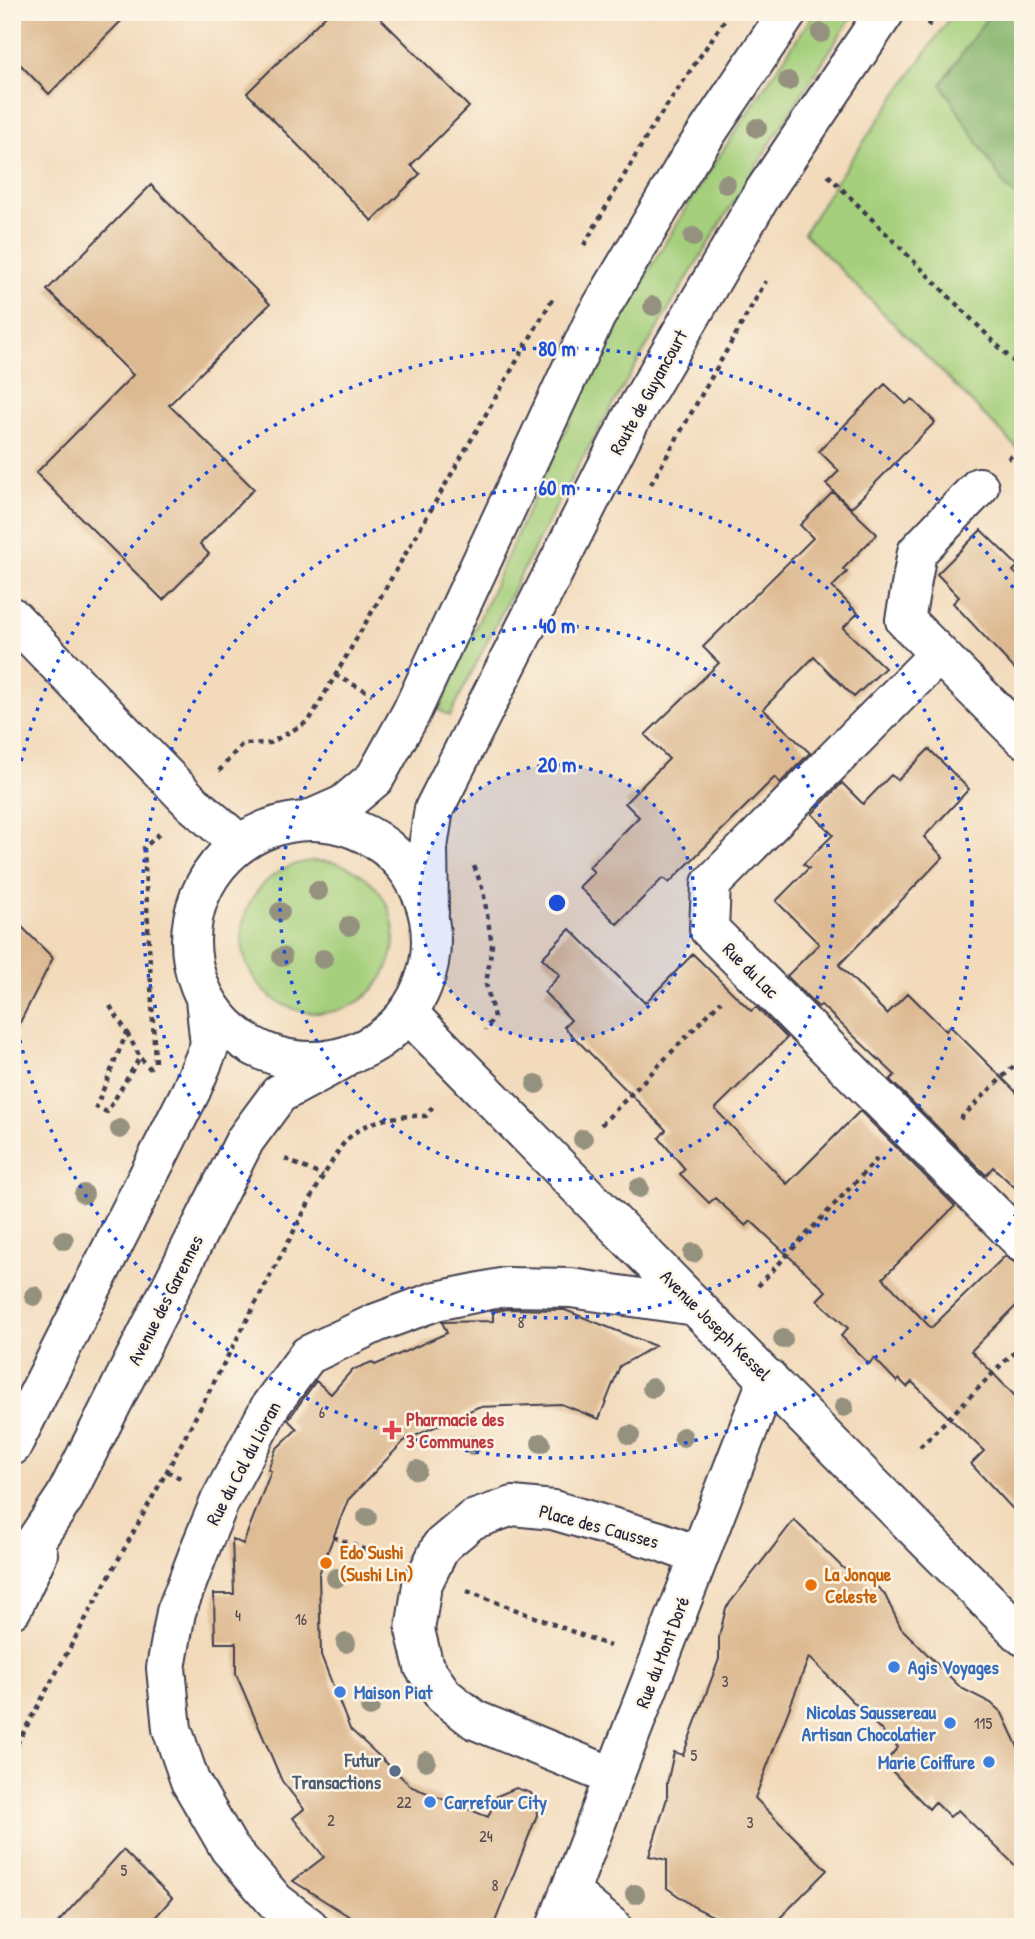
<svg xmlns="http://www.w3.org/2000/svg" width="1035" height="1939" font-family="'Patrick Hand',sans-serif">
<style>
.green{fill:#a5cf7b;stroke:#64785b;stroke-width:2}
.forest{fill:#84b26b;stroke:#536a53;stroke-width:2}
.building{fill:#ddb991}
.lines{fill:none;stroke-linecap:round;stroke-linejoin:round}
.minor-casing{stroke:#413e4e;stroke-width:42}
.major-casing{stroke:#413e4e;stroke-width:42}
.path{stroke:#413e4e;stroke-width:4.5;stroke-dasharray:5 5;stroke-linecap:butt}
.minor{stroke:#fff;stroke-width:38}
.major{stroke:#fff;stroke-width:38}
.tree{fill:#95917f}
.ring{fill:none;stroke:#1d4ed8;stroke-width:3.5;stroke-dasharray:3.5 7}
.health-dot{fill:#e0444e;stroke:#fcf5e5;stroke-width:2.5}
.food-dot{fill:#e8710a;stroke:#fcf5e5;stroke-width:2.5}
.shop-dot{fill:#3f7fe0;stroke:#fcf5e5;stroke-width:2.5}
.service-dot{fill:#5c6f8a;stroke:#fcf5e5;stroke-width:2.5}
.labels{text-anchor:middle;stroke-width:5;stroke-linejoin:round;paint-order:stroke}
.number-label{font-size:16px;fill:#514850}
.street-label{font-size:19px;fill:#22223b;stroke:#fcf5e5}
.health-label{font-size:19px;font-weight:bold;fill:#be3a42;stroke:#fcf5e5;text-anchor:start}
.food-label{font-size:19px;font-weight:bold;fill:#c56008;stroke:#fcf5e5;text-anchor:start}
.shop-label{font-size:19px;font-weight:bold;fill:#366cbe;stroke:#fcf5e5;text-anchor:start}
.service-label{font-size:19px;font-weight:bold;fill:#4e5e75;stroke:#fcf5e5;text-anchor:end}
.centre{fill:#1d4ed8;stroke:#fcf5e5;stroke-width:3.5}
.ring-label{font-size:21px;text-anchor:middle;font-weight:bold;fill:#1d4ed8;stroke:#fcf5e5;stroke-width:5;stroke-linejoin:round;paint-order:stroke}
</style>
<rect width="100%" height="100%" fill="#fcf5e5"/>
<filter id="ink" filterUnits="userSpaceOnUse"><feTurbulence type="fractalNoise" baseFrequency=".0143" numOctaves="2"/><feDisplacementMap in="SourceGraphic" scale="14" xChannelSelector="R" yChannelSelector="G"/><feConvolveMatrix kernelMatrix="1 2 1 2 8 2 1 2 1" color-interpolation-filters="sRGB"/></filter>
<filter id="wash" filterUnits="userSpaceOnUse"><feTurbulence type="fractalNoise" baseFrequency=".00686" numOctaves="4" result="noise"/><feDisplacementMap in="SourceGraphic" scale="28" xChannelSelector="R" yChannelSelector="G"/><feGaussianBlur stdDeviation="1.57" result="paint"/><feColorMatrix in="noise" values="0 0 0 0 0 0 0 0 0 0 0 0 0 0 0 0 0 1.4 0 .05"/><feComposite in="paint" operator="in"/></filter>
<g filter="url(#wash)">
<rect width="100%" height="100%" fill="#f2dabb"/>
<path class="green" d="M815 12H855C762 154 672 299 589 447 539 535 495 626 450 716L439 710C495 586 547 460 611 340 670 226 743 119 815 12Z
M954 12H994L988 16 1006 188 1023 200V454L804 233 835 183Z
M242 937a76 76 0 1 1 152 0a76 76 0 1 1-152 0Z"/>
<path class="forest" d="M994 12H1023V200L1006 188 941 84 988 16Z"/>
<g id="blocks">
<path class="building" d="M12 12H130L49 94 12 56Z
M329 12H374L469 107 411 165 420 174 372 221 247 93Z
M151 185 270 304 169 405 254 489 200 544 209 554 163 600 36 473 133 375 47 290Z
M885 384 906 404 912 399 935 422 851 508 826 484 839 471 819 451Z
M833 492 877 534 843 569 847 572 832 587 858 613 843 628 885 668 854 697 814 657 763 709 810 753 780 783 775 777 669 883 663 878 617 924 579 887 594 872 589 867 639 817 625 803 669 759 645 735 719 663 703 647 813 538 800 525Z
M981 530 1018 566 1013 571 1023 581V678L953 603 959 597 937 574Z
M929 749 969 789 924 837 943 857 839 965 887 1014 908 993 946 1031 950 1026 1023 1099V1195L993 1167 986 1175 890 1080 895 1075 821 1005 818 1007 787 976 819 944 776 901 809 868 803 864 833 835 812 814 842 783 863 804 891 775 898 780Z
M12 917 53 958 12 1038Z
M570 929 645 1003 693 954 751 1011 756 1007 787 1038 715 1109 787 1184 860 1111 955 1206 883 1278 931 1328 1005 1256 1017 1264H1023V1299L971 1351 1023 1404V1520L971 1464 984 1451 912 1382 907 1387 899 1379 897 1382 874 1358 869 1364 841 1336 848 1328 817 1300 826 1291 751 1221 746 1226 715 1198 709 1203 680 1174 685 1169 659 1138 666 1130 564 1027 571 1020 544 992 560 975 542 958Z
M507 1309 565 1310 655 1346 620 1366 599 1419 561 1404 478 1407 404 1441 348 1500 319 1574 321 1655 350 1729 412 1787 488 1817 497 1796 516 1788 531 1793 536 1803 537 1815 493 1927H366L293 1881 324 1857 293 1818 304 1809 282 1781 236 1674V1643H215L214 1594H234L232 1539 243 1544 271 1471 268 1469 276 1449 297 1429 288 1420 316 1381 331 1394 352 1370 372 1362 375 1365 447 1333 442 1322 493 1321V1312Z
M794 1520 843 1568 877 1587 884 1593 901 1628 961 1688 991 1703 1002 1713 1023 1758V1873L958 1810 950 1817 935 1802 929 1809 890 1769 894 1765 888 1759 898 1747 809 1657 755 1798 827 1870 771 1927H727L721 1920 694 1907 667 1888V1860L649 1856 667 1798V1784L674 1752 683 1755 719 1659V1637L726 1608Z
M123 1850 172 1898 147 1927H54Z"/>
</g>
</g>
<g filter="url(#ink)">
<use href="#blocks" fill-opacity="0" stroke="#413e4e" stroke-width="2"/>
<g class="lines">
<defs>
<path id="minor" d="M979 487 917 552 905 620 1023 738
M12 617 192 803 240 844
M938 655 711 884 709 929 1023 1243
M409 1014C613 1222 816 1431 1023 1636
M614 1777 475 1720 444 1696 424 1667 415 1630 422 1585 441 1546 472 1520 513 1506 553 1510 659 1541 699 1556
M569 1892 612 1927
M309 1927 276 1902 229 1848 190 1781 172 1729 166 1668 176 1612 202 1544 220 1501 271 1405 308 1355 376 1323 436 1301 505 1287 571 1288 695 1306
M556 1927 768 1378"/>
<path id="major" d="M309 820 343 805 375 778 411 713 596 316 688 161 788 12
M191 941a120 120 0 1 1 240 0a120 120 0 1 1-240 0Z
M429 913 428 847 434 809 632 417 761 196 885 12
M12 1446 191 1091 210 1045 205 999
M12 1576 65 1497 245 1140 279 1094 340 1061
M12 1609 38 1554"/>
</defs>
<use href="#minor" class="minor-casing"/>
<use href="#major" class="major-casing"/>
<path class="path" d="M928 26 937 12
M828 175 1023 371
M584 245 651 129 730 12
M1008 459 1023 445
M651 484 766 281
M335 675 372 694
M219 771 242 744 270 743 309 721 553 298
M474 866 483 890 492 945 486 984 494 1017 485 1030
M110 1006 127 1032 96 1107 107 1112 140 1057 152 1071
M127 1033 140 1057
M155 1062 144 848 160 833
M960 1119 1023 1057
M601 1125 721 1001
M285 1159 323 1176
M758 1286 877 1159
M920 1447 1023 1343
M167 1471 182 1479
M333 1537 388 1559
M467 1591 610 1646
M12 1753 167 1471 323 1176C330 1166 336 1153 344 1143 364 1119 397 1115 426 1116L435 1103"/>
<use href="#minor" class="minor"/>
<use href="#major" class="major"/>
</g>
<g class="tree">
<circle cx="821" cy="33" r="10"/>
<circle cx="788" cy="81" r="10"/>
<circle cx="757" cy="128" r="10"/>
<circle cx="726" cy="184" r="10"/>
<circle cx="693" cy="237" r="10"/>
<circle cx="653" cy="306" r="10"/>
<circle cx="318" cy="891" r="10"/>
<circle cx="280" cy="912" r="10"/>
<circle cx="349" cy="926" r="10"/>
<circle cx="282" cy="957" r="10"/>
<circle cx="323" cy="959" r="10"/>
<circle cx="536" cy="1084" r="10"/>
<circle cx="120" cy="1129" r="10"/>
<circle cx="583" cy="1139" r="10"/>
<circle cx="639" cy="1188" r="10"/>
<circle cx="84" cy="1194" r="10"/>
<circle cx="64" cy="1240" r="10"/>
<circle cx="693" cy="1253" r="10"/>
<circle cx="34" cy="1296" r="10"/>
<circle cx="783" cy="1339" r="10"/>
<circle cx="652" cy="1388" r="10"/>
<circle cx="844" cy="1407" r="10"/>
<circle cx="630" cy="1435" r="10"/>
<circle cx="683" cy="1437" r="10"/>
<circle cx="541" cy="1443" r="10"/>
<circle cx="472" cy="1445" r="10"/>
<circle cx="417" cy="1470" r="10"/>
<circle cx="367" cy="1517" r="10"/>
<circle cx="336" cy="1578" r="10"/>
<circle cx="346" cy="1643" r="10"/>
<circle cx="370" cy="1707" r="10"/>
<circle cx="426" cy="1761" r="10"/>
<circle cx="635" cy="1894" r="10"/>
</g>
</g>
<circle cx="557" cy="903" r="138" fill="#1d4ed8" fill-opacity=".12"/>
<g class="ring">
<circle cx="557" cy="903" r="138"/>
<circle cx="557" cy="903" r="277"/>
<circle cx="557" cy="903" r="415"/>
<path d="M1022 1205A554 554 0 0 1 12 1004M12 802A554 554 0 0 1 1022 601"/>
</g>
<path class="health-dot" d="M388.5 1419.5h7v7h7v7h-7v7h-7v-7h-7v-7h7z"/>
<g class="food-dot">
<circle cx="326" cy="1563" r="7"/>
<circle cx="811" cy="1585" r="7"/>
</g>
<g class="shop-dot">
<circle cx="894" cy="1667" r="7"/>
<circle cx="340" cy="1692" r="7"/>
<circle cx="950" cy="1723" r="7"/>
<circle cx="989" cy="1762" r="7"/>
<circle cx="430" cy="1802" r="7"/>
</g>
<circle class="service-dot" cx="395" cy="1771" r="7"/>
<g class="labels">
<g class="number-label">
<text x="521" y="1328">8</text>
<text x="322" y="1418">6</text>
<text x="238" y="1621">4</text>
<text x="301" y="1625">16</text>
<text x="725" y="1687">3</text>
<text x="983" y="1729">115</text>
<text x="694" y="1761">5</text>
<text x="404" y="1808">22</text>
<text x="331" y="1826">2</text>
<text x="750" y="1828">3</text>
<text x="486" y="1842">24</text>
<text x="124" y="1876">5</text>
<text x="495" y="1891">8</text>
</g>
<g class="street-label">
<text transform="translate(648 392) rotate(-61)" y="7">Route de Guyancourt</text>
<text transform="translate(751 970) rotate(45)" y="7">Rue du Lac</text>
<text transform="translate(165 1300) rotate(-63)" y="7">Avenue des Garennes</text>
<text transform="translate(716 1325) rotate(45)" y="7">Avenue Joseph Kessel</text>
<text transform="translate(243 1463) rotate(-62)" y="7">Rue du Col du Lioran</text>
<text transform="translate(599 1526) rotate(15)" y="7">Place des Causses</text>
<text transform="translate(662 1652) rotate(-69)" y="7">Rue du Mont Doré</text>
</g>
<g class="health-label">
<text x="406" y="1426">Pharmacie des<tspan x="406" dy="22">3 Communes</tspan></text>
</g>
<g class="food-label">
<text x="340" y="1559">Edo Sushi<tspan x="340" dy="22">(Sushi Lin)</tspan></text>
<text x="825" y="1581">La Jonque<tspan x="825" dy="22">Celeste</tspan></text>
</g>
<g class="shop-label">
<text x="908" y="1674">Agis Voyages</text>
<text x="354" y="1699">Maison Piat</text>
<text x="936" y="1719" text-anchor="end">Nicolas Saussereau<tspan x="936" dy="22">Artisan Chocolatier</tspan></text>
<text x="975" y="1769" text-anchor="end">Marie Coiffure</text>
<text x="444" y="1809">Carrefour City</text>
</g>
<g class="service-label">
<text x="381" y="1767">Futur<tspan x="381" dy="22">Transactions</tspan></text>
</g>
</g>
<circle cx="557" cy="903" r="10" class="centre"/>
<g class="ring-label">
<text x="557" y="356">80 m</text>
<text x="557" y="495">60 m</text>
<text x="557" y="633">40 m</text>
<text x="557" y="772">20 m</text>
</g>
<rect width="1035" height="1939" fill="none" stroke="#fcf5e5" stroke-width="42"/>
</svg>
